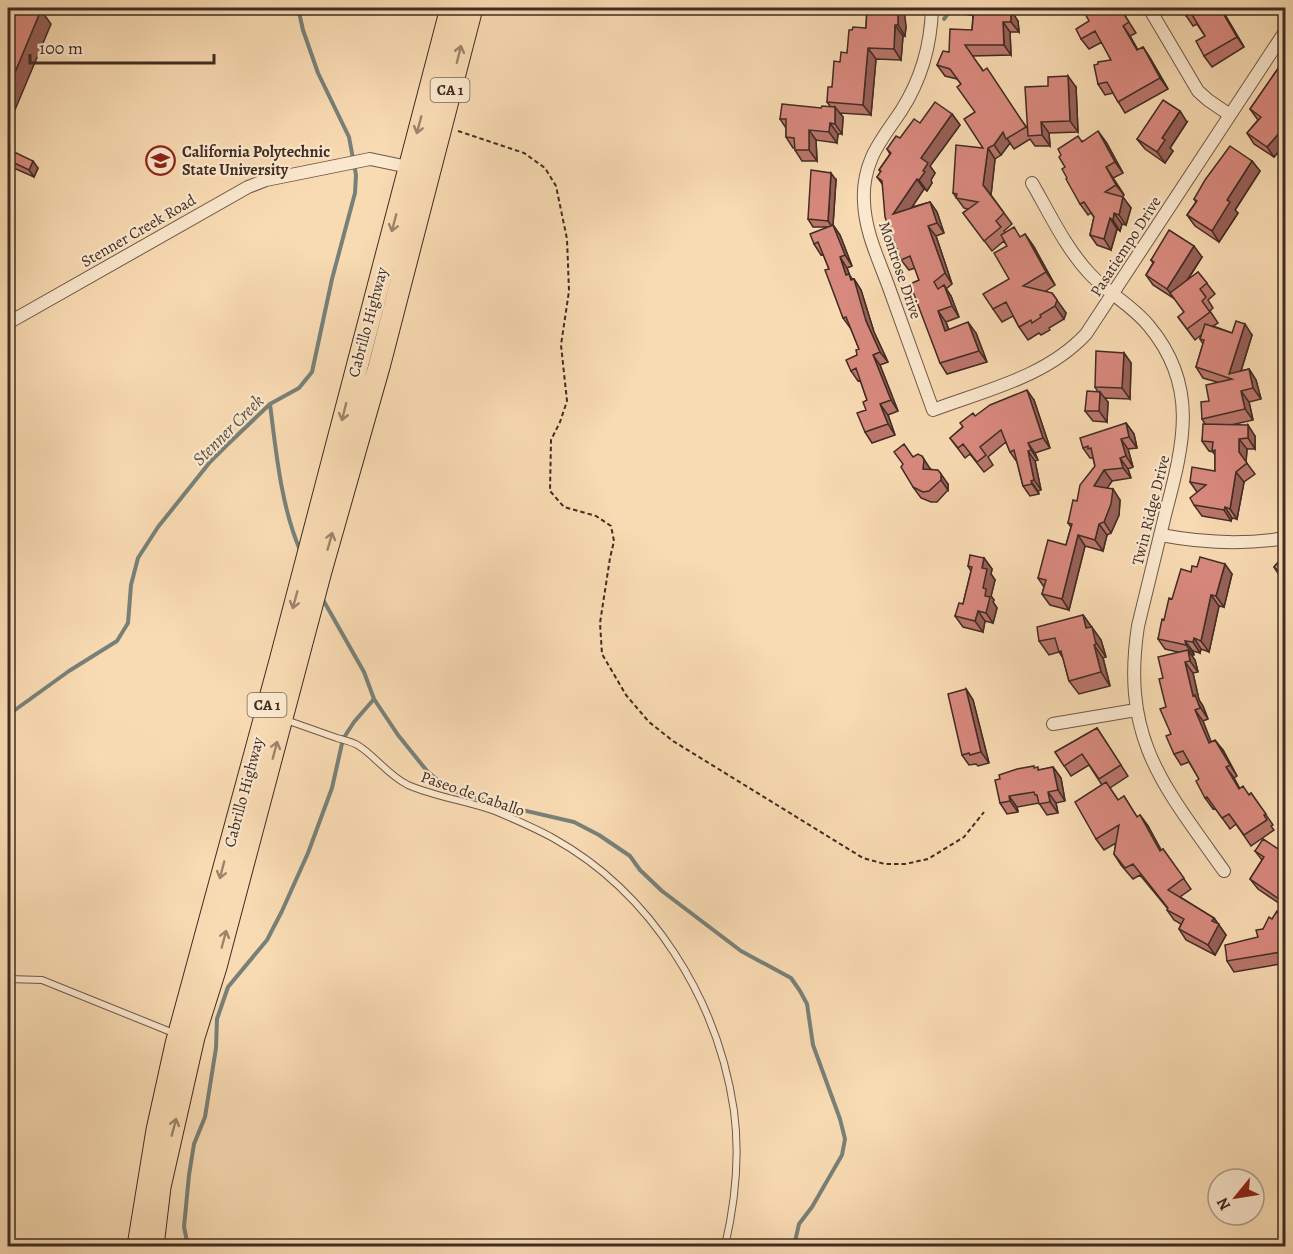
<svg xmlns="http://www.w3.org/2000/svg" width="1293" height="1254" font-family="Alegreya,serif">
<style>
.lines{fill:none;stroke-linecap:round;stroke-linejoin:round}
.stream{stroke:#788179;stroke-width:4}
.lane-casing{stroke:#6e5848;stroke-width:8}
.street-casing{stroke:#6e5848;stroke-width:14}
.highway-casing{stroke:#402c24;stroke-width:23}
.path{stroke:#402c24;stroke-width:2;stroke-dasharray:4.5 3;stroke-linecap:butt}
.lane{stroke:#fbe8ce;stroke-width:6}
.street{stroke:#fbe8ce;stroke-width:12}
.highway{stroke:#f9dbb3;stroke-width:21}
.wall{fill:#bb766c;stroke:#402c24;stroke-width:1.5}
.shaded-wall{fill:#986058;stroke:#402c24;stroke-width:1.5}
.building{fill:#d9897e;stroke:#402c24;stroke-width:1.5}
.oneway{stroke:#9c846c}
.labels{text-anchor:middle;stroke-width:4.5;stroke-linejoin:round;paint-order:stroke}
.shield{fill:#fbe8ce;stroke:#786457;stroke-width:1.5}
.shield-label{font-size:15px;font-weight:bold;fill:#402c24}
.poi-label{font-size:16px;font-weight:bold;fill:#402c24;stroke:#fbe8ce;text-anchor:start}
.street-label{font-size:16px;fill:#402c24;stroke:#fbe8ce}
.water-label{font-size:18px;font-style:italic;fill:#585047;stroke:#fbe8ce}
</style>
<rect width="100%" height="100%" fill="#f9dbb3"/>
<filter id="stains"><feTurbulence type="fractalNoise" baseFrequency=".00333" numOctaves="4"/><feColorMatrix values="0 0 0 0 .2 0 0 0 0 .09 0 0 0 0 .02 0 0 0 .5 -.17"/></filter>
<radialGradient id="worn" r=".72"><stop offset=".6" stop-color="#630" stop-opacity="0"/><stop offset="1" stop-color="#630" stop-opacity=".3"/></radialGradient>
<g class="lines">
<path class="stream" d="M944 19 952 8
M270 404C276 451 281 506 300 550
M322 598 364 672 374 699 398 735 427 771 448 789 492 803 574 822 599 835 630 856 640 870 662 891 741 951 791 978 800 991 807 1004 813 1045 840 1119 845 1139 842 1155 812 1207 799 1224 794 1246
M8 715 69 671 117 641 128 623 131 585 138 558 158 527 210 462 226 446 270 404 299 388 312 372 332 279 355 193 356 175 349 137 318 73 303 30 298 8
M188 1246 184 1227 189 1175 194 1144 205 1117 216 1048 217 1019 228 987 267 940 282 911 308 853 332 788 343 739 354 722 374 699"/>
<defs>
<path id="lane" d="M286 720C303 726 320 732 337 738 344 740 353 742 359 746 376 757 389 776 408 785 436 797 467 801 495 811 514 819 535 828 553 838 652 893 718 1000 734 1111 740 1156 735 1203 725 1246
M8 979 42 980 176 1034"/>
<path id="street" d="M932 8C931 44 921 80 901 111 891 126 879 141 872 157 866 171 863 187 864 202 865 231 878 258 888 285 903 327 918 368 933 410 986 390 1046 377 1086 334L1286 30
M1149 8 1198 91 1208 100 1230 115
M1032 183C1050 214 1066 249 1091 275 1109 294 1132 305 1149 326 1200 387 1183 446 1165 515 1156 552 1147 589 1138 626 1121 738 1162 784 1224 871
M8 323 248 187 266 180 370 159 413 168
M1161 535C1203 543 1243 545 1286 538
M1053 724 1136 710"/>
<path id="highway" d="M138 1246 157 1130 176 1044 280 661 451 8
M153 1246 160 1187 194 1037 216 967 321 571 379 367 472 8"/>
</defs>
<use href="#lane" class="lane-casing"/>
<use href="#street" class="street-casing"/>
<use href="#highway" class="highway-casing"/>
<path class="path" d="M458 131 524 153 545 168 556 186 567 239 569 291 561 345 567 401 560 422 551 440 550 491 564 507 596 516 611 526 614 541 610 558 600 623 602 654 626 695 649 722 673 741 863 858 885 864H905L928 859 964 837 984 812"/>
<use href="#lane" class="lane"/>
<use href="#street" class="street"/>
<use href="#highway" class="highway"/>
</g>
<path class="wall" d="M827 8H842L841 13 831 12Z
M867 8 906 26 905 36H903L901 60 876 59 871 115 840 113 843 117 842 134H838L837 143 816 140 817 161H802L795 150V148H793L786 137V128L780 119 821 108 830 106 827 102 840 62 847 53 852 30 866 28Z
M962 8H994V10L1018 21 1019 32H1010L1011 55 972 56 1028 129 1076 87 1078 132 1049 133 1050 146H1035L1030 139 1014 149 1010 143 1001 155 995 159 991 195 1012 224 1004 231 1005 233 1021 237 1025 234 1034 247 1055 285 1046 291 1061 306 1066 313 1064 319 1049 328 1050 330 1041 335 1039 333 1028 340 1019 327 1013 316 1002 322 993 309 1009 279 1007 246 1004 241 992 251 963 213 968 209 964 208 953 193 983 148 975 112 961 84 957 79 945 76 937 65 949 52 972 30 973 15H968Z
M1120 8 1136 33 1130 36 1138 50 1143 47 1150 58 1168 89 1125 113 1113 93 1105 95 1098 84V64L1111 60 1102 42 1089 49 1081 39 1089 21Z
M1181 8H1221L1244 47 1212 67 1204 56 1205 36 1197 24 1193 26Z
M1286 57V143L1274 157 1254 144 1247 133 1258 120 1250 109Z
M952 114 960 125 930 166 935 173 931 180 932 183 927 191 924 189 912 207 930 202 937 212 944 233 936 236 952 284 946 289 951 296 959 317 946 322 949 330 976 333 987 362 947 374 940 363 919 280 915 268 909 270 901 260 883 185 877 177 881 172 879 170 890 154 887 149 920 123Z
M1187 122 1170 148 1173 151 1165 163 1145 149 1137 139Z
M1082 141 1106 142 1123 173 1113 178 1124 195 1122 197 1131 208 1126 225 1122 224 1120 231 1117 229 1111 250 1097 245 1090 235 1094 217 1091 213 1088 215 1080 204 1065 167Z
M8 151 38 168 34 177 9 166 8 164Z
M1252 161 1260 171 1235 210 1238 213 1219 242 1195 226 1187 215 1196 202 1194 199Z
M836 180 833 225 840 235 852 266 847 268 850 276 852 279H854L861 290 874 332 888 362 880 365 898 411 888 415 895 435 872 443 865 432 866 410 867 400 860 380 858 381 851 371 859 349 851 329 843 318 829 269 823 254 821 255 814 244 826 227H813L808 219Z
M1202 257 1187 281 1198 272 1215 294 1208 300 1213 308 1210 311 1218 323 1213 326 1232 333 1252 335 1241 371 1249 369 1256 380 1261 399 1249 402 1253 420 1231 425 1255 436V449H1247L1246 462 1255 474 1244 482 1237 519 1232 518 1231 521 1202 516 1194 505 1197 492 1190 482 1215 471V455L1213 452 1209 451 1202 441 1205 424 1202 419 1217 382 1203 378 1196 367 1203 344 1200 339 1201 335 1195 340 1178 317 1184 312 1175 299 1153 285 1146 275 1153 263 1151 260Z
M1124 353 1131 363 1130 399 1104 398 1108 402 1107 422 1093 421 1085 411 1098 392 1095 387Z
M1034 400 1050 448 1035 453 1038 460 1035 461 1041 490 1038 491 1039 494 1030 496 1023 486 1017 462 1010 452 1006 442 988 457 993 465 984 472 970 454 965 458 950 438 975 416Z
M1126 423 1134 434 1137 448 1128 449 1133 467 1128 469 1131 478 1112 481 1107 488 1120 500 1119 515 1111 533 1107 535 1103 551 1085 546 1069 610 1050 605 1042 594 1044 587 1038 578 1066 545 1071 527 1068 523 1077 501 1095 466 1093 458H1090L1083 448Z
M913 457 931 469 948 484V490L937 502H931L921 498 913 487Z
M1286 553V581L1281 578 1274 567Z
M984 558 992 569 991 574 995 580 991 596 994 600 993 602 997 608 993 623 985 621 983 632 963 627 955 616 963 604 971 571 968 566Z
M1191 572 1232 574 1224 607 1219 606 1209 652 1201 649 1200 653 1193 651 1194 655H1191L1195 660 1198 672 1193 673 1199 700 1203 706 1208 719 1203 721 1211 742 1223 750 1237 776 1234 778 1240 789 1249 795 1251 793 1273 825 1271 826 1274 830 1251 846 1236 824 1230 829 1215 808 1213 809 1205 798 1199 779 1189 762 1181 765 1174 754 1166 707 1163 678 1178 652 1165 649 1158 639 1172 599Z
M1083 615 1101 640 1106 657 1103 658 1110 686 1079 694 1069 681 1063 658 1059 652 1049 655 1039 641Z
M966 689 973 700 989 763 978 766 976 764 969 765 962 755Z
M1097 728 1128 776 1110 788 1118 800 1124 796 1137 817 1140 815 1148 826 1161 851 1163 849 1191 889 1180 897 1214 918 1226 935 1215 955 1186 940 1179 929 1181 924 1174 920 1167 910 1168 909 1140 875 1133 879 1121 865 1114 854 1116 843 1104 850 1096 839 1102 785 1089 765 1071 776 1055 752Z
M1053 767 1061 778 1065 801 1056 803 1058 813 1047 815 1039 803 1017 807 1018 812 1007 814 1000 803 1035 768 1040 770Z
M1255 851 1286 854V908L1258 889 1250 879 1262 860Z
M1286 915V963L1234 972 1227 961 1258 937 1263 929 1272 919Z"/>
<path class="shaded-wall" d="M837 8H842L841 13Z
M898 8H904L906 26 905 36 898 25Z
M1220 8H1221L1244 47 1237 37Z
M41 10 51 24 9 124 8 122V89Z
M1011 10 1018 21 1019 32 1011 22Z
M1003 22 1010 32 1011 55 1004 45Z
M895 25 903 36 901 60 894 49Z
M1123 26 1130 36 1144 61 1137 50Z
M1143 47 1150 58 1168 89 1160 78Z
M868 48 876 59 871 115 863 105Z
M1068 76 1076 87 1078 132 1070 121Z
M1286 106V122L1280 114Z
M835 107 843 117 842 134 835 124Z
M1180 111 1187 122 1170 148 1173 151 1165 163 1157 152 1162 138Z
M952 114 960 125 930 166 935 173 931 180 932 183 927 191 919 180 923 171 921 158Z
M1041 122 1049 133 1050 146 1042 135Z
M830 123 838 134 837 143 829 132Z
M1286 125V143L1274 157 1267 147Z
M809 130 816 140 817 161 809 150Z
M1098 131 1106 142 1123 173 1115 162Z
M1003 132 1010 143 1001 155 994 145Z
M988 148 995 159 991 195 983 185Z
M33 161 38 168 34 177 29 170Z
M1252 161 1260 171 1235 210 1238 213 1219 242 1212 231 1227 200Z
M1106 167 1113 178 1124 195 1116 185Z
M831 173 836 180 833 225 840 235 852 266 845 255 833 228 828 221Z
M917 179 924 189 900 225 893 214Z
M1123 197 1131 208 1126 225 1119 215Z
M930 202 937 212 944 233 937 223Z
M1114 213 1122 224 1120 231 1113 220Z
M1110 218 1117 229 1111 250 1104 239Z
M928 226 936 236 952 284 945 273Z
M1025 234 1034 247 1055 285 1046 272Z
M1194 246 1202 257 1175 299 1167 289Z
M840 257 847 268 850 276 855 283 854 279 861 290 874 332 888 362 880 352 866 321 846 275Z
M944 285 951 296 959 317 952 306Z
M1052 293 1066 313 1064 319 1055 306Z
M938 311 946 322 953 342 945 331Z
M968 322 976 333 987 362 979 351Z
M1245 324 1252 335 1237 384 1229 374Z
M1124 353 1131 363 1130 399 1122 388Z
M873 355 880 365 898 411 891 400Z
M1249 369 1256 380 1261 399 1253 388Z
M1027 390 1034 400 1050 448 1043 438Z
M1241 391 1249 402 1253 420 1245 409Z
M1100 392 1108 402 1107 422 1099 411Z
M880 404 888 415 895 435 888 424Z
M1126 423 1134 434 1137 448 1129 437Z
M1248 425 1255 436V449L1248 438Z
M1121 439 1128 449 1133 467 1126 456Z
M1239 439 1247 449 1246 463 1239 452Z
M1028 443 1035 453 1038 460 1031 450Z
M1028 451 1035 461 1041 490 1034 480Z
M922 456 929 467 932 471 923 469Z
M1120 458 1128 469 1131 478 1123 468Z
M1104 470 1112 481 1102 496 1094 486Z
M1236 472 1244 482 1237 519 1230 509Z
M941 474 948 484V490L941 480Z
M1031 481 1038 491 1039 494 1032 484Z
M1113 489 1120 500 1119 515 1111 533 1104 522Z
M1225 507 1232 518 1231 521 1224 510Z
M1099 524 1107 535 1103 551 1095 540Z
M1078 535 1085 546 1069 610 1062 599Z
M984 558 992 569 991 574 995 580 991 596 994 600 993 602 997 608 993 623 986 613 985 596 983 588 982 568Z
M1225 564 1232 574 1224 607 1216 596Z
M1211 595 1219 606 1209 652 1201 641Z
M978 611 985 621 983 632 975 621Z
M1083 615 1101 640 1106 657 1086 628Z
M1194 638 1201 649 1200 653 1193 642Z
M1185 641 1193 651 1194 655 1186 645Z
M1094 645 1103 658 1110 686 1101 672Z
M1188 650 1195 660 1198 672 1190 661Z
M1185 662 1193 673 1199 700 1203 706 1208 719 1193 696Z
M966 689 973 700 989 763 981 752Z
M1195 710 1203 721 1216 754 1209 743Z
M1215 740 1223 750 1237 776 1230 765Z
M1053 767 1061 778 1065 801 1058 790Z
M1226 767 1234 778 1246 800 1239 789Z
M1048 792 1056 803 1058 813 1050 802Z
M1009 796 1017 807 1018 812 1010 801Z
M1140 815 1148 826 1168 862 1160 851Z
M1286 889V908L1279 899Z
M1214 918 1226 935 1215 955 1208 945 1212 921Z
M1286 945V959L1281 952Z"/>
<path class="building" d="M14 8H36L41 10 8 89V22Z
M867 8H898V25H895L894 49 868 48 863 105 827 102 828 87H832L834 61 840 62 841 52 847 53 849 30H852L853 27 866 28Z
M974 8H990V10H1011V22H1003L1004 45H965L983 71 987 68 1026 127 1006 139 1003 132 994 145 988 148 983 185 1004 213 996 221 1001 227 984 241 963 213 978 202 956 198 957 194 953 193 956 145 983 148 964 119 975 112 957 87 961 84 950 69 937 65 943 51 949 52 950 29 972 30Z
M1082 8H1112L1114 11 1120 8 1129 22 1123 26 1137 50 1143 47 1160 78 1118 102 1107 82 1098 84 1094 65 1098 64V62L1111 60 1095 31 1081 39 1076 29 1089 21Z
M1181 8H1220L1237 37 1204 56 1196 41 1205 36 1191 13 1186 16Z
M1286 57V106L1280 114 1286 117V125L1267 147 1247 133 1261 117 1250 109Z
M1068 76 1070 121 1041 122 1042 135 1028 136 1025 87 1048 86V77Z
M1163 100 1180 111 1162 138 1165 140 1157 152 1137 139Z
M935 102 952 114 921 158 928 163 923 171 925 172 919 180 917 179 893 214 930 202 937 223 928 226 945 273 934 282 938 289 944 285 952 306 938 311 945 331 968 322 979 351 940 363 910 284 919 280 910 256 901 260 885 217 882 181 877 177 881 171 879 170 891 153 887 149 896 136 900 138 914 119 920 123Z
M782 104 821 108 822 106 835 107V124L830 123 829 132 809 130V150H795L794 138 786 137V119H780Z
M1098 131 1115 162 1106 167 1116 185 1105 192 1123 197 1119 215 1114 213 1113 220 1110 218 1104 239 1090 235 1094 217 1084 202 1080 204 1066 179 1067 178 1062 169 1065 167 1059 157 1061 155 1058 149 1078 136 1082 142Z
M1230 146 1252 161 1227 200 1230 202 1212 231 1187 215 1197 201 1194 199 1205 180Z
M8 149 33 161 29 170 8 160Z
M811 170 831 173 828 221 808 219Z
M833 225 845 255 840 257 846 275 849 274 851 280 854 279 866 321 880 352 873 355 891 400 880 404 888 424 865 432 857 413 866 410 863 402 867 400 856 368 851 371 846 360 857 355 856 350 859 349 846 317 843 318 825 270 829 269 818 242 814 244 810 234Z
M1014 227 1020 237 1025 234 1046 272 1023 286 1052 293 1057 300 1055 306 1040 315 1041 317 1032 323 1031 320 1019 327 1006 302 993 309 983 294 1009 279 994 253 1007 246 1001 235Z
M1169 230 1194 246 1167 289 1146 275 1154 262 1151 260Z
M1198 272 1207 283 1200 289 1206 297 1202 301 1210 312 1187 329 1178 317 1184 312 1170 293Z
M1236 321 1245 324 1229 374 1249 369 1253 388 1241 391 1245 409 1202 419 1201 402 1209 401 1206 385 1232 379 1196 367 1204 340 1200 339 1205 324 1232 333Z
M1096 351 1124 353 1122 388 1095 387Z
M1027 390 1043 438 1028 443 1031 450 1028 451 1034 480 1031 481 1032 484 1023 486 1014 450 1010 452 1001 430 980 447 986 455 977 462 963 444 958 448 950 438 963 427 960 423 973 413 975 416 990 405Z
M1087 391 1100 392 1099 411H1085Z
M1126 423 1129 437 1121 439 1126 456 1120 458 1123 468 1104 470 1094 486 1113 489 1111 504 1104 522 1099 524 1095 540 1078 535 1062 599 1042 594 1046 580 1038 578 1048 540 1066 545 1072 524 1068 523 1073 500 1077 501 1080 485 1095 466 1091 448 1088 449V446L1083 448 1080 438Z
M1203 424 1248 425V438L1239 439V452L1247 463 1236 472 1230 509 1225 507 1224 510 1194 505 1190 498 1206 485 1190 482 1192 467 1215 471V450L1212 451 1213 442 1202 441Z
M904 444 913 457 918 454 922 456 924 460 923 469 938 470 941 474V480L929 491 923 492 913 487 901 467 903 464 894 452Z
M1286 553V577L1274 567Z
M970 555 984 558 982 568 987 569 983 588 986 589 985 596 990 597 986 613 978 611 975 621 955 616 959 603 963 604 972 567 968 566Z
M1200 557 1225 564 1216 596 1211 595 1201 641 1194 638 1193 642 1185 641 1186 645 1158 639 1162 619 1164 620 1169 598 1172 599 1181 569 1191 572 1192 566 1197 567Z
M1083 615 1086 628 1092 627 1096 644 1094 645 1101 672 1069 681 1061 651 1059 652 1055 638 1039 641 1037 627Z
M1188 650 1190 661 1185 662 1193 696 1195 695 1200 708 1195 710 1209 743 1215 740 1230 765 1226 767 1239 789 1243 786 1249 795 1251 793 1266 814 1264 815 1267 820 1244 835 1229 814 1222 818 1207 797 1205 798 1196 781 1199 779 1183 751 1174 754 1166 736 1171 734 1160 709 1166 707 1159 679 1163 678 1158 657Z
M966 689 981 752 970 755 969 753 962 755 948 694Z
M1097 728 1121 765 1099 779 1082 754 1064 766 1055 752Z
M1034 766V768L1038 767V770L1053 767 1058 790 1048 792 1050 802 1039 804 1037 795H1035L1034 792 1009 796 1010 801 1000 803 995 780 1000 779 999 775 1017 769Z
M1106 782 1118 800 1124 796 1137 817 1140 815 1160 851 1163 849 1184 878 1168 890 1214 918 1212 921 1219 924 1208 945 1179 929 1184 919 1167 910 1168 908 1133 864 1125 868 1114 854 1119 825 1096 839 1075 802Z
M1263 839 1286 854V889L1279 899 1250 879 1264 857 1255 851Z
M1277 911 1286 915V923L1284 925 1286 926V945L1281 952 1227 961 1225 945 1258 937 1256 930 1263 929 1269 917 1272 919Z"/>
<defs><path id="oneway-shaft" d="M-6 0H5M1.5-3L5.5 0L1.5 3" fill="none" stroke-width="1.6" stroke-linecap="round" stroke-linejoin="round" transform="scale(1.5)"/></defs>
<g class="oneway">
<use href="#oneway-shaft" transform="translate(459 54) rotate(-76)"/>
<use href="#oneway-shaft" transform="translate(419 125) rotate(105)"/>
<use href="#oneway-shaft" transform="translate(394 223) rotate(105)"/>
<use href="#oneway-shaft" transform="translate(344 412) rotate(104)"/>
<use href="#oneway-shaft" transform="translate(330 541) rotate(-74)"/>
<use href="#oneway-shaft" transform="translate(295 600) rotate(105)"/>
<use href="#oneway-shaft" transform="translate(275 750) rotate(-75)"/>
<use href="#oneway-shaft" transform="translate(222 870) rotate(105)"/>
<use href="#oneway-shaft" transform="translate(224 939) rotate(-75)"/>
<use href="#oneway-shaft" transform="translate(174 1127) rotate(-75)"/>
</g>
<defs>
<symbol id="university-ring" viewBox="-11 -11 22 22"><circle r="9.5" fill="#fbe8ce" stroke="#8f2418" stroke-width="1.5"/><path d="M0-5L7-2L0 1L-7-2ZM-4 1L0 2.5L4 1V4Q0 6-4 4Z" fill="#8f2418"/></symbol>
</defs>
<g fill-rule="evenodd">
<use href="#university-ring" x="144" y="144" width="33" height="33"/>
</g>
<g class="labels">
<g class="shield">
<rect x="430.5" y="78" width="39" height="24" rx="4.5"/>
<rect x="247.5" y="693" width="39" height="24" rx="4.5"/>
</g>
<g class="shield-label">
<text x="450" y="95">CA 1</text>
<text x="267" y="710">CA 1</text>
</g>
<g class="poi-label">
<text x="182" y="157">California Polytechnic<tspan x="182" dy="18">State University</tspan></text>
</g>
<g class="street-label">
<text transform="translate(138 230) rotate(-30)" y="6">Stenner Creek Road</text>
<text transform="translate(1125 246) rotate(-57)" y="6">Pasatiempo Drive</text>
<text transform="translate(901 270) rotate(71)" y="6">Montrose Drive</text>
<text transform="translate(367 322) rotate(-75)" y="6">Cabrillo Highway</text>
<text transform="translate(1150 510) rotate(-76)" y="6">Twin Ridge Drive</text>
<text transform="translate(243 792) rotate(-75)" y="6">Cabrillo Highway</text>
<text transform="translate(473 793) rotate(19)" y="6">Paseo de Caballo</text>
</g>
<g class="water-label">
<text transform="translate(228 430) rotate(-45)" y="6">Stenner Creek</text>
</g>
</g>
<rect width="1293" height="1254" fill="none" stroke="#f9dbb3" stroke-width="30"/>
<rect x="9" y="9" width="1275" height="1236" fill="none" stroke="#402c24" stroke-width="3"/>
<rect x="15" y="15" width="1263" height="1224" fill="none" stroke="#402c24" stroke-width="1.5"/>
<g transform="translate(1236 1197) rotate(240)"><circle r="28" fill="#fbe8ce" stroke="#b09d8a" stroke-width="1.5"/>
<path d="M0-4.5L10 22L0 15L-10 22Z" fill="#8f2418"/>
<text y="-9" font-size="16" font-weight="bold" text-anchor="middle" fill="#402c24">N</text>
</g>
<path d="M30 54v9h184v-9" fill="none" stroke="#402c24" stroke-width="3"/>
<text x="39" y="54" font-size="18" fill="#402c24" stroke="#fbe8ce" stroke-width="4.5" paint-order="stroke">100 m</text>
<rect width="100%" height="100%" filter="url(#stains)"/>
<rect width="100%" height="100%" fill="url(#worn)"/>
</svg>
